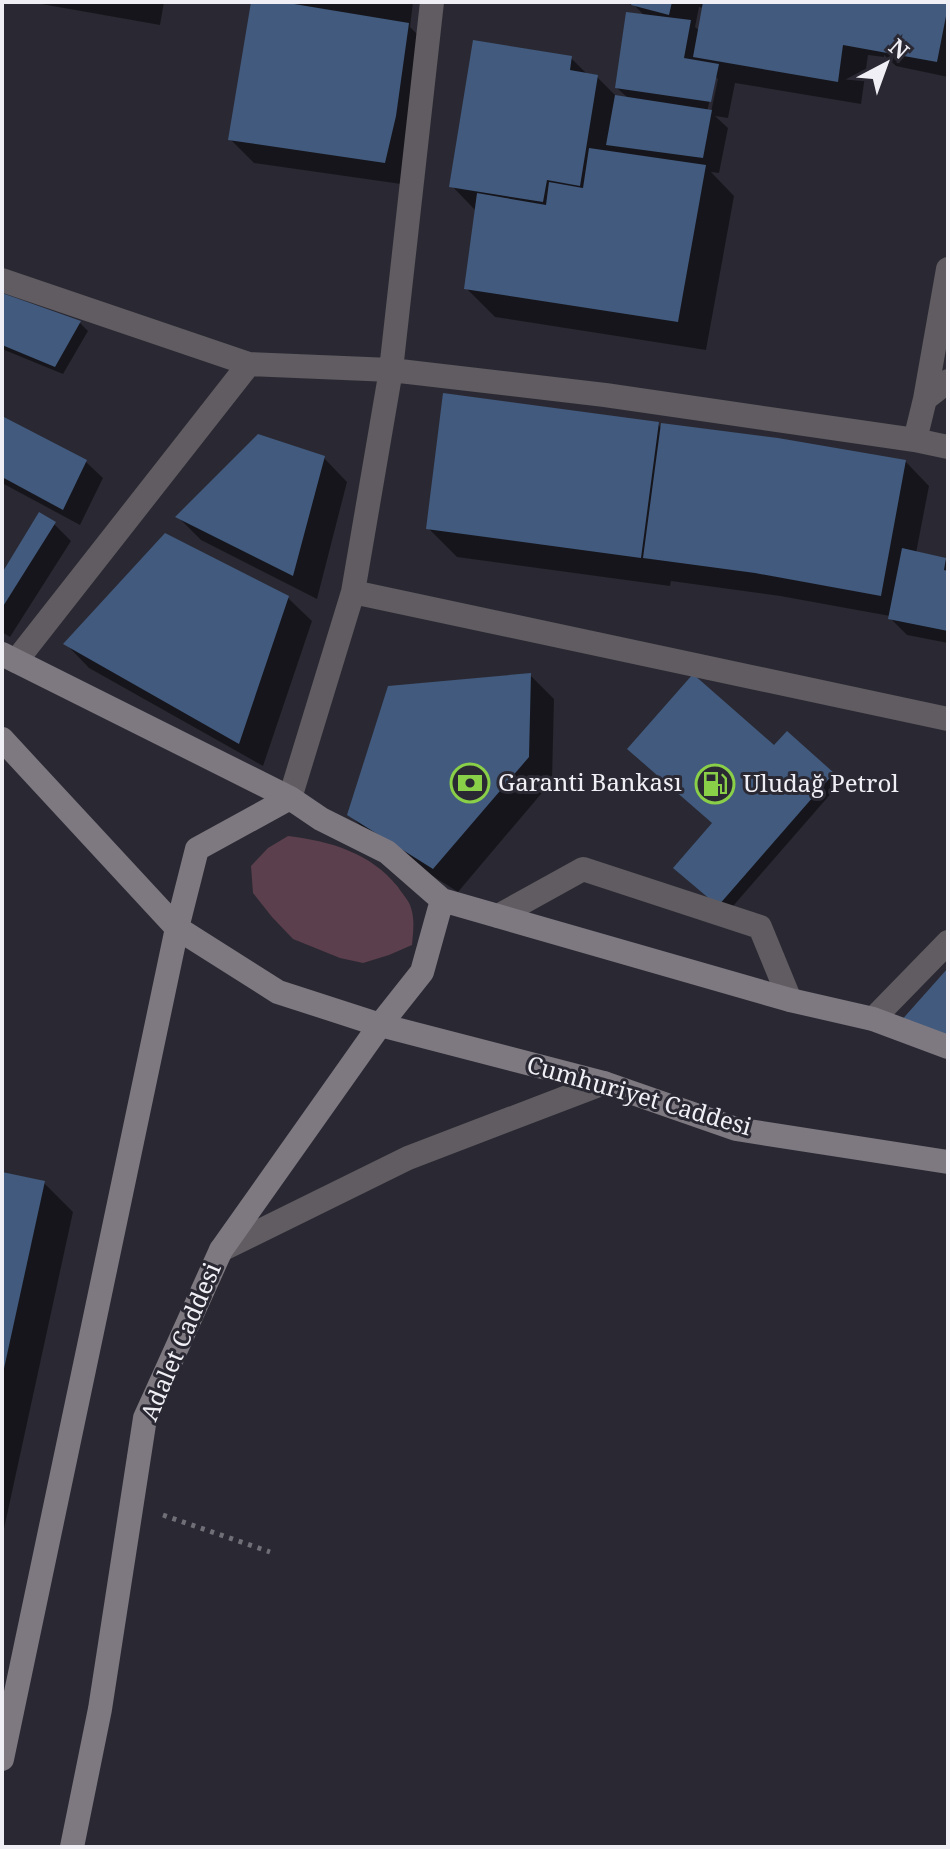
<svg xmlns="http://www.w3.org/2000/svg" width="950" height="1849" font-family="'Noto Serif',serif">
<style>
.grass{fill:#5b3f4c}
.shadow{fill:#0007;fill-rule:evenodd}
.building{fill:#415a7d}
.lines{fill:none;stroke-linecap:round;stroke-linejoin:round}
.path{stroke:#706f78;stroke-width:5;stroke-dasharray:4 6;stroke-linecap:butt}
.street{stroke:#605c61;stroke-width:24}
.secondary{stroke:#7e7880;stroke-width:24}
.labels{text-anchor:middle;stroke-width:6;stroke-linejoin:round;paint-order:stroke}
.poi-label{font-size:24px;fill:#f0eff6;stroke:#2a2933;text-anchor:start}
.street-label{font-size:24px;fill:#f0eff6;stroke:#2a2933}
</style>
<rect width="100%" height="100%" fill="#2a2933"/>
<path class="grass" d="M288 836C330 841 371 853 398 887 402 894 409 900 411 908 415 920 413 932 412 945L389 955 363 963 340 958 293 939 272 917 253 893 251 866 268 848Z"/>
<path class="shadow" d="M30 2H164L160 25Z
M253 2H269L289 5 286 2H413L410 27 431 48 408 185 254 163 230 139Z
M625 2H936L948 4V77L896 66 884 55V57L868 55 861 104 735 83 728 118 715 116 728 128 719 173 711 172 734 196 706 350 495 317 466 288 475 210 452 186 571 58 588 75 597 77 618 98 629 99 617 88 645 16 635 6ZM699 7 704 8 700 31 695 27ZM715 76 718 79 711 112H707Z
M2 295 80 323 88 331 63 374 2 349Z
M2 418 86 462 103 478 80 525 2 483Z
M658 424 662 429 906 462 929 486 916 553 945 560 948 562V643L907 635 890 618V616L780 596 671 581 670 586 457 557 428 528Z
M324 458 347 482 317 599 201 540 178 517Z
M54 524 71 541 10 637 2 632V576Z
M288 598 312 621 263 766 89 668 66 644Z
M530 675 554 699 552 781 458 892 373 838 349 814Z
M787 734 841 782 727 913 684 876 715 824Z
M2 1174 44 1183 73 1212 2 1538Z"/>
<path class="building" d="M251 2H282L409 23 396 116 385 163 228 140Z
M632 2H672L669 15 631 5Z
M703 2H948V6L937 62 843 45 838 82 693 57Z
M626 12 691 20 684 58 719 64 711 102 615 88Z
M473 40 572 56 570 70 598 75 580 186 547 180 543 202 449 187Z
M615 95 712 110 703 158 606 145Z
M589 148 706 165 678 322 464 289 477 193 546 205 549 182 583 188Z
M2 293 81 321 55 367 2 345Z
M443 393 659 422 641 558 426 529Z
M2 416 87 460 63 510 2 477Z
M661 423 778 438 906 460 881 596 755 573 643 558Z
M258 434 325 456 293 576 175 517Z
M39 512 56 522 2 608V573Z
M165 533 289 596 239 744 63 644Z
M902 548 946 558 944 570 948 571V631L888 619Z
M531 673 529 757 433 869 347 815 388 686Z
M693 674 774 745 787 731 834 773 718 906 673 868 712 823 627 749Z
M948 968V1037L899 1023Z
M2 1172 45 1181 3 1373H2Z"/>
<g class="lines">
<path class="path" d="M163 1515 270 1552"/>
<path class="street" d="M2 280 249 364 391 370 605 395 915 440 948 447
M925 399 948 269
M915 440 925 399 948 381
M353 592 948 719
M16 661 249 364
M290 798 353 592 391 370 432 2
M498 916 583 869 760 927 790 1000
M873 1019 948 942
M221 1250 408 1158 604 1083"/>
<path class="secondary" d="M2 654 290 798 321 819 387 852 442 900 422 972 380 1025 278 992 177 928 197 849 290 798
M2 739 177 928 2 1759
M442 900 790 1000 873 1019 948 1047
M72 1847 100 1709 145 1418 221 1250 380 1025 604 1083 736 1129 948 1162"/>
</g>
<defs>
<symbol id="bank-ring" viewBox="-11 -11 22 22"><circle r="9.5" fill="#2a2933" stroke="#89cf48" stroke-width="1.5"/><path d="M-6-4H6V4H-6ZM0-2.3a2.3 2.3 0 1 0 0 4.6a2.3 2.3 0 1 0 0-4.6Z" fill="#89cf48"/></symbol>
<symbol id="fuel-ring" viewBox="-11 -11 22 22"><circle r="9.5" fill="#2a2933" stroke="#89cf48" stroke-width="1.5"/><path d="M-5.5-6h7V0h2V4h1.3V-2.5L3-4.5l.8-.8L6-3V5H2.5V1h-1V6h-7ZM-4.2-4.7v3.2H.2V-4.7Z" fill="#89cf48"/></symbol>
</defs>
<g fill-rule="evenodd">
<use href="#bank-ring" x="448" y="761" width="44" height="44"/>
<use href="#fuel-ring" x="693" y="762" width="44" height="44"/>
</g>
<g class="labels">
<g class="poi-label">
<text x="498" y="791">Garanti Bankası</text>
<text x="743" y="792">Uludağ Petrol</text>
</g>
<g class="street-label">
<text transform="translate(639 1096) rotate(16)" y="8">Cumhuriyet Caddesi</text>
<text transform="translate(181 1342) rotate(-67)" y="8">Adalet Caddesi</text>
</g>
</g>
<rect width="950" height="1849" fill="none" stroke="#f0eff6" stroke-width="8"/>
<g transform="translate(886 64) rotate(41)" stroke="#2a2933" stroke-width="6" paint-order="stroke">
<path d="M0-6L14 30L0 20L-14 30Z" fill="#f0eff6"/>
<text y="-12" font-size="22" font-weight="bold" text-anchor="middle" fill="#f0eff6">N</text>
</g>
</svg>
